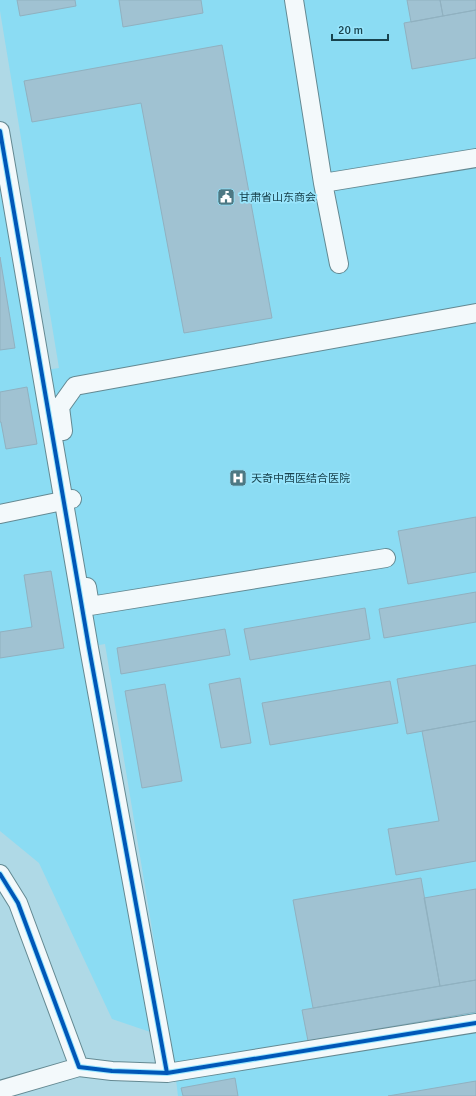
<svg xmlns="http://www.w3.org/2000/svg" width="476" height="1096" font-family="Signika,'Noto Sans SC',sans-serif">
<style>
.built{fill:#8bdcf3;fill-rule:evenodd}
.building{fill:#a0c2d2;stroke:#90b1c0}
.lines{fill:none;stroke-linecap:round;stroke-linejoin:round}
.minor-casing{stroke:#648992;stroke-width:20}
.minor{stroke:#f3f9fb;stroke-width:18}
.cycleway-casing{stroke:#99e5fc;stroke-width:6}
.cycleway{stroke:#0057b8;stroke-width:4}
.labels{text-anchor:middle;stroke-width:3.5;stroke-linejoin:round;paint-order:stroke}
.poi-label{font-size:11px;fill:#18434e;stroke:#99e5fc;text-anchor:start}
</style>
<rect width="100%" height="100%" fill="#afd9e6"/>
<path class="built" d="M0 0H476V1096H178L171 1039 112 1019 39 863 0 831V173L39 371 59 368 0 11ZM105 644 167 1020 93 646Z"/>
<path class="building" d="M17 0H75L76 6 20 16Z
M119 0H201L203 13 123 27Z
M407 0H440L443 16 411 22Z
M440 0H476V10L443 16Z
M476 10V58L412 69 404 23Z
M222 45 272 318 184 333 141 103 32 122 24 81Z
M0 257 15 348 0 350Z
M27 387 37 444 6 449 1 422H0V392Z
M476 517V572L408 584 398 531Z
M51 571 64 648 0 658V632L32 627 24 575Z
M476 592V622L384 638 379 609Z
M365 608 370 639 250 660 244 629Z
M225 629 230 655 121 674 117 648Z
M476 665V721L407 734 397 679Z
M240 678 251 743 221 748 209 684Z
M390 681 398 723 270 745 262 703Z
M165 684 182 781 142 788 125 691Z
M476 721V861L396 875 388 829 439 821 422 731Z
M421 878 440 986 313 1008 293 900Z
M476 889V980L440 986 424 898Z
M476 980V1012L308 1041 302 1010Z
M235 1078 238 1096H183L181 1088Z
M476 1081V1096H388Z"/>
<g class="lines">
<defs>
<path id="minor" d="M294 0 323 183 339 264
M0 131 89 648 167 1073
M323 183 476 158
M63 431 60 407 75 386 476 313
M0 514 72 499
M87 587 90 606 386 558
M0 874 18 903 79 1067 112 1071 167 1073 476 1023
M0 1090 79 1067"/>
</defs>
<use href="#minor" class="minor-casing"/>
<use href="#minor" class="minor"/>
<defs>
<path id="cycleway" d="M0 131 89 648 167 1073
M0 874 18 903 79 1067 112 1071 167 1073 476 1023"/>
</defs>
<use href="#cycleway" class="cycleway-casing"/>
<use href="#cycleway" class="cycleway"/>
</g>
<defs>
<symbol id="civic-square" viewBox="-11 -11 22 22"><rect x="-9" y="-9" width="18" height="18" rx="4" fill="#4d7883" stroke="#99e5fc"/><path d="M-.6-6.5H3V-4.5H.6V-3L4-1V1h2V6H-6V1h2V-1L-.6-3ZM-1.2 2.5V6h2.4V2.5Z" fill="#fff"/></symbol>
<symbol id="hospital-square" viewBox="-11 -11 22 22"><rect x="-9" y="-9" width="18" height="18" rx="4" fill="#4d7883" stroke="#99e5fc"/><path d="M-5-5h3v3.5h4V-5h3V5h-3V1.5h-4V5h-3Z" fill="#fff"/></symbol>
</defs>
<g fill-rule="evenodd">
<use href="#civic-square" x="216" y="187" width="20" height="20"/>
<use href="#hospital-square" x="228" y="468" width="20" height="20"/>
</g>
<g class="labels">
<g class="poi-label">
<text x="239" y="201">甘肃省山东商会</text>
<text x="251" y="482">天奇中西医结合医院</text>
</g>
</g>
<path d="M332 34v6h56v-6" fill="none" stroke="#18434e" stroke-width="2"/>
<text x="338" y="34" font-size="12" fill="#18434e" stroke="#99e5fc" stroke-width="3" paint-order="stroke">20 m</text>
</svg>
